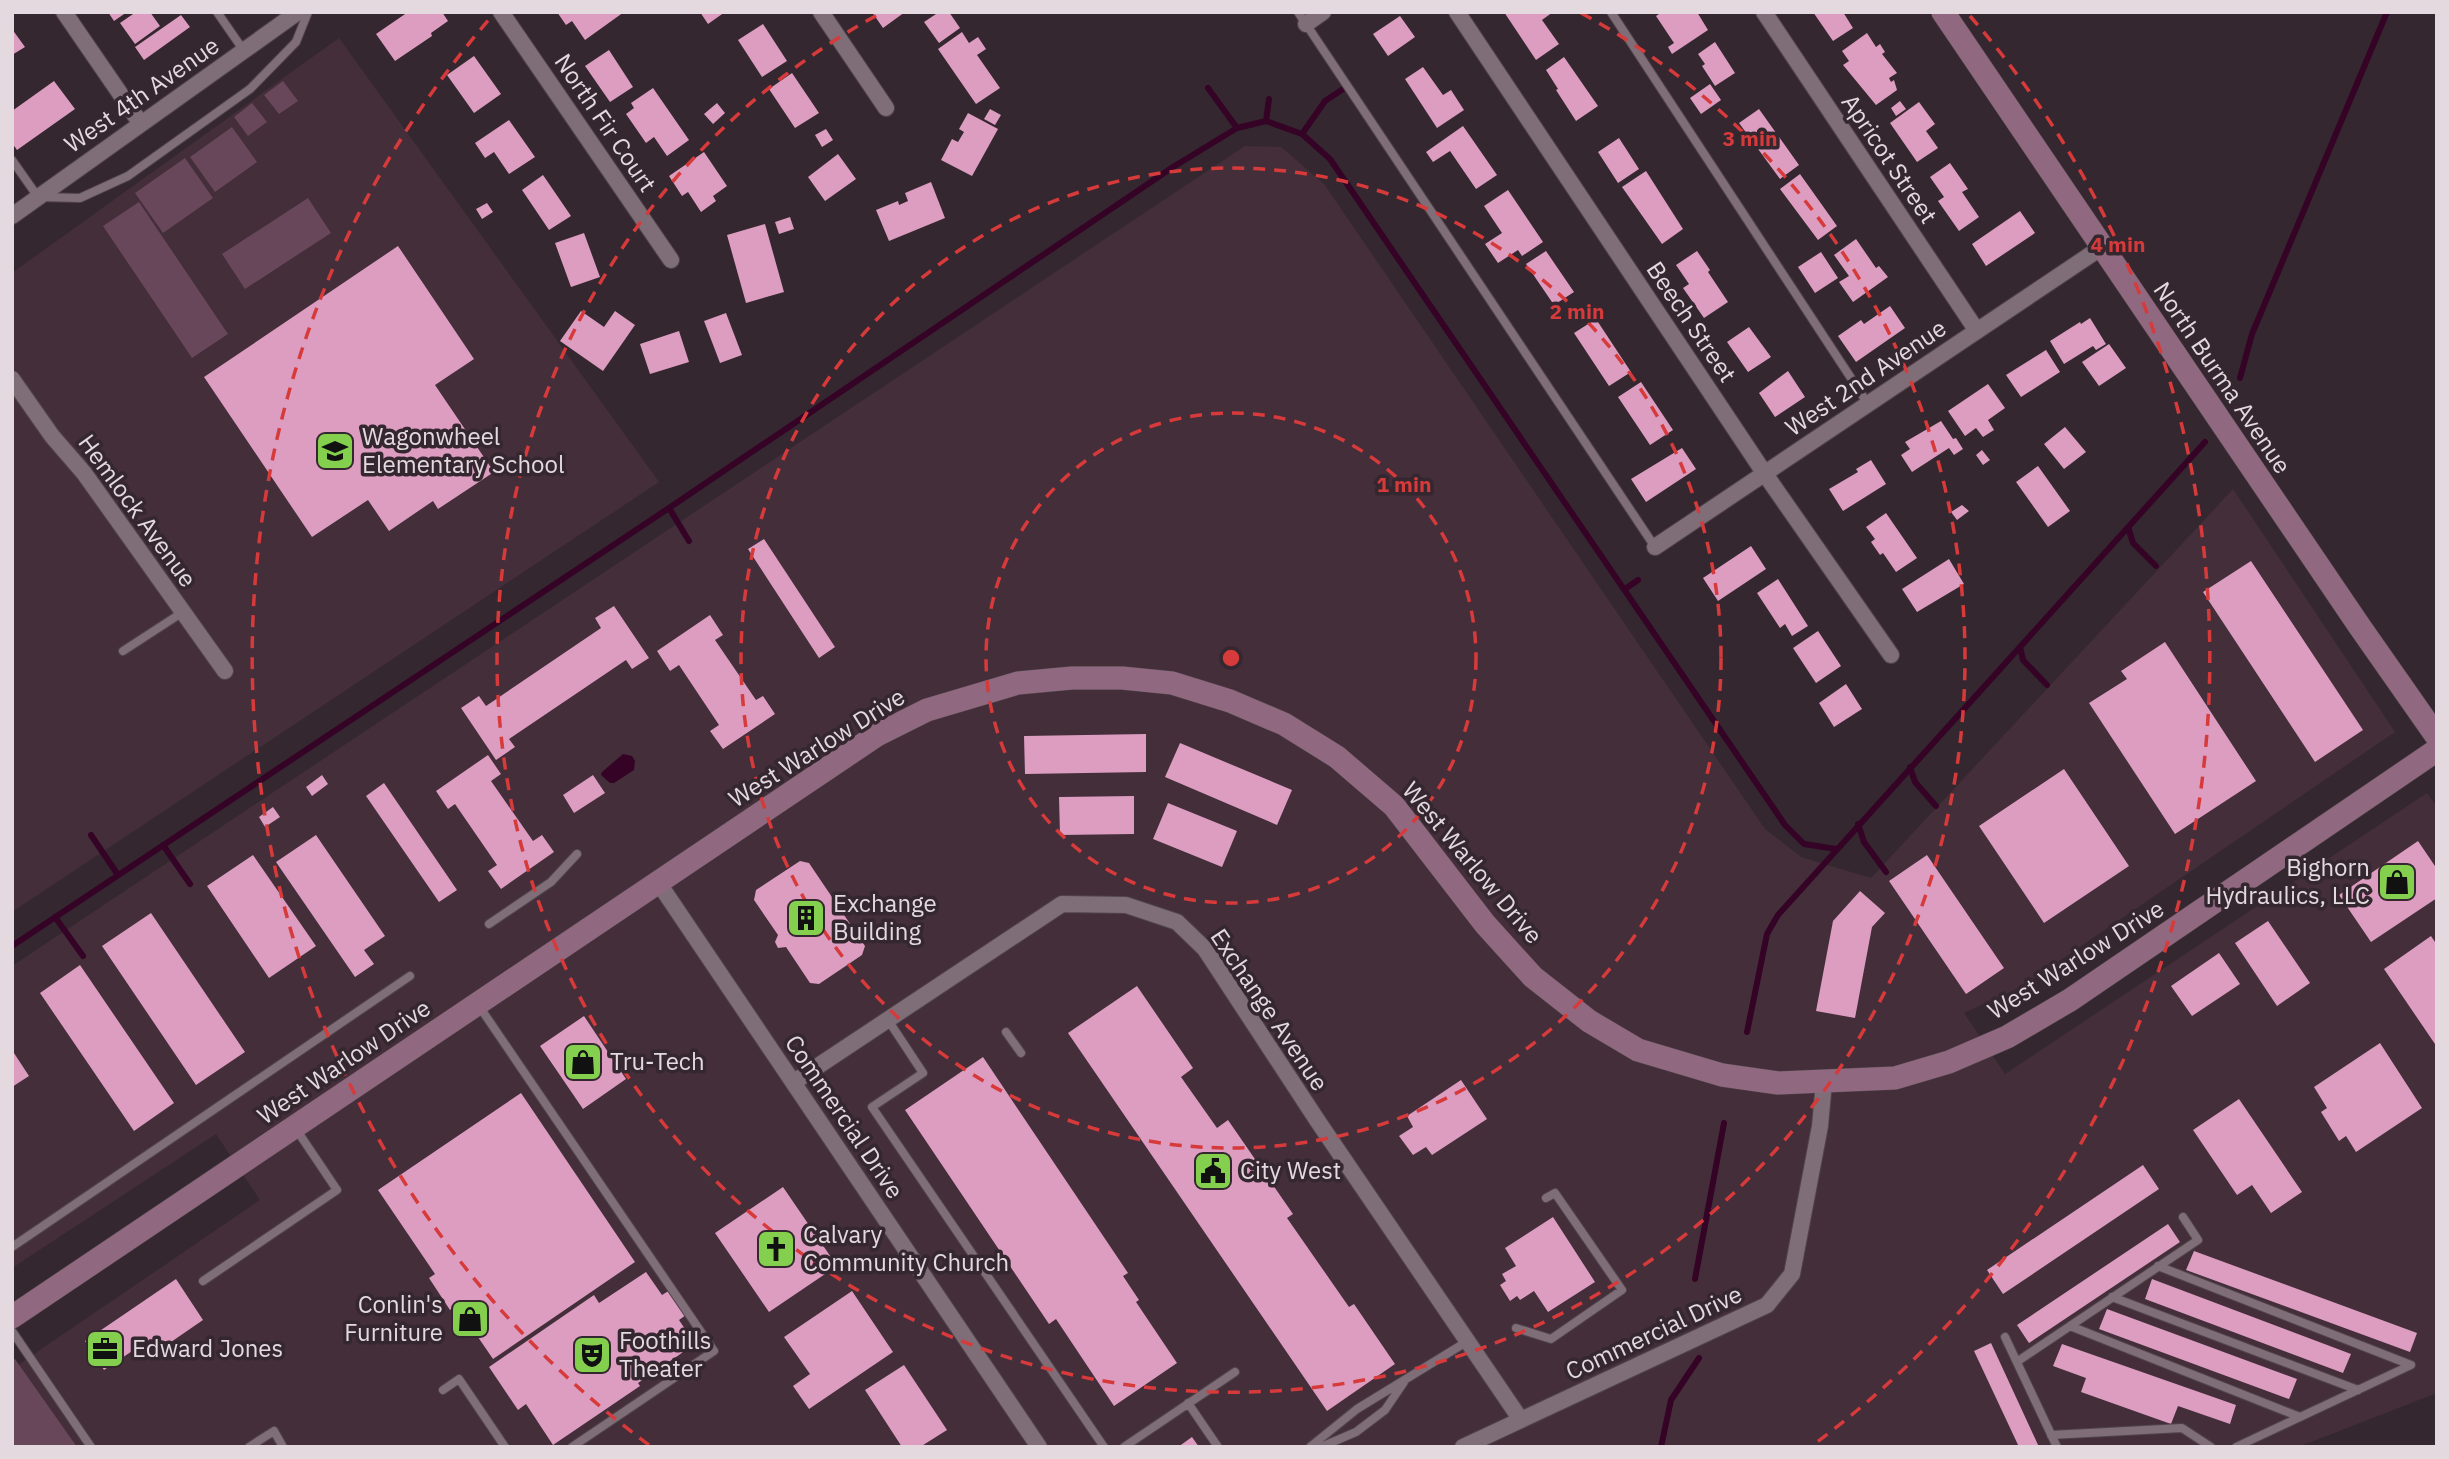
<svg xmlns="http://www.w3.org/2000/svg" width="2449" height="1459" font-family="'IBM Plex Sans',sans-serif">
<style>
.built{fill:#432e3a}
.green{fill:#68475a}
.water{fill:#350325}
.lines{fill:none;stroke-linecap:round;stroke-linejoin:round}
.stream{stroke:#350325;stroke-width:6}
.building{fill:#dc9dc0}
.lane-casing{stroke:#50444b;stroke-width:10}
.street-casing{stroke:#50444b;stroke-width:18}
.secondary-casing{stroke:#50444b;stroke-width:24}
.lane{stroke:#7f6d77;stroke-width:8}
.street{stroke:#7f6d77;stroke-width:16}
.secondary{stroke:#906980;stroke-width:23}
.ring{fill:none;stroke:#d73a3a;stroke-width:3.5;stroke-dasharray:12 9}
.labels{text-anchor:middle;stroke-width:7;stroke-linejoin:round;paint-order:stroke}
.street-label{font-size:24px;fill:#e3d9de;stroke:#35272f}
.poi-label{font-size:24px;fill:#e3d9de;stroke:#35272f;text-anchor:start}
.centre{fill:#d73a3a;stroke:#35272f;stroke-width:3.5}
.ring-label{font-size:21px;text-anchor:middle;font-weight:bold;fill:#d73a3a;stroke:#35272f;stroke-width:7;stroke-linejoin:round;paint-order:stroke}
</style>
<rect width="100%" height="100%" fill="#35272f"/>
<path class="built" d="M339 38 659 482 12 912V273Z
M1245 146 1281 147 1324 184 1765 829 1801 857 1871 878 2233 489 2395 732 2021 987 1964 1013 2005 1074 2427 793 2437 807V1393L2298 1447H45L12 1369 260 1200 216 1134 12 1268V966Z"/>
<path class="green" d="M283 81 298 101 279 114 264 95Z
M252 103 267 122 248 136 234 117Z
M232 127 257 162 215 192 190 157Z
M185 158 213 198 163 233 135 193Z
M308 198 331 233 245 289 222 254Z
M139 202 228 334 192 358 103 226Z
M15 1359 77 1447H12V1360Z"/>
<path class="water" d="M623 754 632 756 635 761 634 770 614 783H610L601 775 602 772Z"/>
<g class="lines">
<path class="stream" d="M1208 88 1237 128
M1266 121 1269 99
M1302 134 1325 101 1343 89
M2240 378 2252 334 2387 12
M669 508 689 541
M2128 527 2133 543 2156 566
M1625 589 1638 580
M2020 647 2023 660 2047 685
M1910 767 1915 782 1936 806
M1858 824 1864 842 1886 872
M91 835 118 875
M163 845 190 884
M55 917 83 956
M12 946 669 508 1173 167 1237 128 1266 121 1302 134 1330 159 1785 825 1804 844 1836 849
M1747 1032 1767 934 1778 915 2205 442
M1695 1279 1724 1123
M1661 1447 1671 1400 1699 1358"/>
</g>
<path class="building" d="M108 12H127L114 21Z
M136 12H150L160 26 135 44 120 23Z
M408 12H442L448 21 431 33 432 36 395 61 376 34Z
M557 12H624L585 40 572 21 566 25Z
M700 12H725L708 24Z
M872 12H905L883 28Z
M939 12H949L960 28 939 43 924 22Z
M1504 12H1553L1542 20 1559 44 1536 60Z
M1662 12H1697L1708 30 1672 54 1668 47 1674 43 1656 16Z
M1813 12H1843L1853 28 1833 41Z
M181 15 190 27 144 60 135 47Z
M1400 16 1415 37 1388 56 1373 34Z
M763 24 787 61 762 77 738 40Z
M12 29 25 47 12 55Z
M962 32 969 43 978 37 986 49 977 55 1000 88 976 104 938 49Z
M1867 33 1876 47 1880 44 1885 52 1882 54 1897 73 1889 78 1891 82 1894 80 1897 90 1876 105 1843 65 1849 61 1842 51Z
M1715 42 1735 73 1715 86 1702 66 1705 64 1698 54Z
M609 50 633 87 610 102 585 66Z
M474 56 501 94 474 113 447 75Z
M1564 57 1598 106 1576 121 1556 90 1558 89 1546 70Z
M1423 67 1443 95 1451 90 1464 110 1437 128 1405 79Z
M792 73 819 113 795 128 769 89Z
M54 81 75 109 17 150 12 143V111Z
M1710 84 1721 100 1701 114 1690 98Z
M653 88 689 140 667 156 654 137 646 143 626 114 634 108 631 103Z
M1900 101 1906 109 1896 116 1891 108Z
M1919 102 1935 124 1926 131 1938 148 1917 162 1890 123Z
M717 103 725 113 713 124 704 114Z
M990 109 1001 115 995 125 984 119Z
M1759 109 1799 165 1780 179 1739 123Z
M968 113 998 129 972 176 941 160 952 139 958 142 964 132 959 129Z
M509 120 535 157 509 174 494 152 485 158 475 143Z
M1463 126 1497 175 1476 189 1450 151 1433 162 1426 152Z
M826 129 833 140 822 147 815 135Z
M1619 138 1639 169 1618 183 1598 152Z
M704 152 727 186 713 196 716 201 701 212 688 192 682 196 669 176Z
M838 154 856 179 825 201 808 177Z
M1950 163 1968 189 1962 192 1979 217 1959 231 1938 201 1944 197 1930 177Z
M1646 171 1683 229 1662 244 1622 187Z
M1800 174 1837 226 1818 240 1780 189Z
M543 175 571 216 549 230 522 190Z
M931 182 945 218 889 241 876 210 898 201 899 205 908 201 905 193Z
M1508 190 1543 242 1522 256 1518 250 1498 263 1485 244 1502 233 1484 206Z
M487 203 493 212 482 219 476 209Z
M2020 211 2035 233 1986 266 1972 244Z
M790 217 794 229 779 234 775 222Z
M765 224 784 292 746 303 727 235Z
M584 233 600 277 571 287 555 243Z
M1856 239 1876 268 1879 266 1888 277 1853 302 1839 282 1849 276 1834 255Z
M398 246 474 359 435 385 494 472 438 509 433 501 389 531 368 500 312 537 204 377Z
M1546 251 1574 292 1554 305 1526 264Z
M1697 251 1710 270 1708 272 1728 302 1704 318 1683 288 1689 284 1676 265Z
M1821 252 1838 278 1815 293 1798 267Z
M1890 306 1905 328 1856 362 1838 336 1861 320 1864 324Z
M581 311 604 327 615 311 635 325 603 371 560 341Z
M726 313 742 355 720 363 704 321Z
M2090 318 2106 344 2096 350 2093 346 2064 364 2050 341 2080 322 2081 324Z
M1596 319 1631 372 1609 386 1574 333Z
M1749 327 1771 357 1748 372 1727 342Z
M679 331 689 362 650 374 640 344Z
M2109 344 2126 368 2099 386 2082 362Z
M2046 350 2060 372 2021 397 2006 375Z
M1788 371 1805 397 1775 417 1759 393Z
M1641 382 1673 430 1650 445 1618 397Z
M1988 384 2005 408 1988 420 1994 430 1983 437 1976 428 1965 436 1948 411Z
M1941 421 1953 439 1956 438 1963 449 1954 455 1949 448 1912 472 1901 455 1910 449 1905 442Z
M2065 427 2086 452 2064 469 2044 444Z
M1682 448 1696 469 1646 502 1631 479Z
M1982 450 1990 460 1983 465 1976 455Z
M1871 460 1886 484 1843 511 1829 489 1858 472 1856 469Z
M2038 466 2070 511 2048 527 2016 482Z
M1962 505 1969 511 1957 520 1951 512Z
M1886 513 1917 558 1896 572 1883 553 1880 555 1871 542 1875 539 1866 527Z
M764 539 835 647 819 658 748 549Z
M1751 546 1766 569 1718 601 1703 578Z
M1949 559 1964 584 1917 612 1902 589Z
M2251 561 2363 730 2315 762 2203 592Z
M1778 579 1808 626 1792 636 1785 624 1780 628 1757 593Z
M614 606 649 658 632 669 626 660 509 739 515 747 496 760 461 708 479 696 486 706 601 628 595 618Z
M710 615 723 635 715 640 756 700 763 696 775 714 723 749 710 731 719 725 679 665 670 671 657 651Z
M1818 631 1841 666 1816 683 1793 648Z
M2165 642 2256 781 2175 834 2089 703 2127 679 2121 671Z
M1846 684 1862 709 1834 727 1819 703Z
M1146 734V772L1025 774 1024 736Z
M1180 743 1292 790 1277 825 1165 777Z
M488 755 501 774 491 781 533 841 542 835 554 852 501 889 488 871 497 865 455 804 448 809 436 791Z
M2064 769 2129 866 2044 923 1979 826Z
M322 775 328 784 312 796 306 787Z
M593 775 605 793 574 813 563 795Z
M384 783 457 890 439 902 366 796Z
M1134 796V834L1060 835 1059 797Z
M1168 803 1237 831 1222 867 1153 839Z
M273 807 280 817 265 827 259 817Z
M316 835 385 936 364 950 374 964 355 977 276 862Z
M2418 841 2437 869V898L2371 942 2339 895Z
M253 855 316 946 269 978 207 886Z
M1927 855 2004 968 1966 994 1889 881Z
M800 861 809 863 865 946 862 955 819 984 810 983 786 947 778 948 775 942 778 935 754 900 756 890Z
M1860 891 1885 913 1872 927 1855 1018 1816 1011 1833 921Z
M151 913 245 1052 196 1085 102 946Z
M2268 921 2310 983 2277 1006 2235 943Z
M2431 936 2437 945V1047L2384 969Z
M2219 953 2240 984 2192 1016 2171 986Z
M80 965 174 1103 134 1131 40 993Z
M1137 986 1193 1068 1181 1077 1217 1128 1228 1120 1293 1214 1287 1218 1349 1307 1354 1304 1395 1364 1327 1411 1068 1033Z
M584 1016 626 1079 583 1109 540 1046Z
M2380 1043 2422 1108 2356 1152 2346 1136 2339 1141 2321 1112 2327 1108 2314 1087Z
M12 1050 29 1076 12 1087Z
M983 1057 1128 1273 1123 1276 1139 1300 1136 1302 1177 1363 1114 1406 1056 1319 1049 1324 905 1110Z
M1461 1080 1487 1119 1432 1155 1426 1147 1413 1155 1399 1136 1413 1127 1407 1116Z
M521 1093 635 1262 493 1359 456 1305 450 1310 429 1278 435 1274 378 1190Z
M2239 1099 2302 1192 2271 1213 2252 1185 2237 1195 2193 1130Z
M2143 1165 2159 1189 2003 1294 1987 1270Z
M783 1187 837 1266 769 1312 715 1233Z
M1553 1217 1595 1282 1548 1312 1534 1291 1520 1300 1517 1296 1510 1301 1500 1285 1506 1281 1502 1274 1516 1266 1505 1248Z
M2168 1224 2180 1242 2029 1343 2017 1325Z
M2194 1251 2417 1333 2410 1352 2186 1270Z
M646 1272 662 1295 670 1290 686 1315 679 1320 695 1344 638 1383 640 1386 553 1445 526 1404 518 1410 489 1367 594 1295 599 1303Z
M176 1279 203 1320 171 1342 150 1339 104 1370 85 1341Z
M2152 1279 2351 1354 2343 1373 2145 1299Z
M852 1291 893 1352 809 1409 793 1386 810 1374 784 1337Z
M2107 1309 2297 1379 2289 1399 2099 1329Z
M1991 1343 2039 1447H2019L1974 1351Z
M2062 1344 2236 1405 2230 1424 2178 1406 2171 1424 2081 1392 2086 1378 2053 1366Z
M904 1365 947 1430 920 1447H902L865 1390Z
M1192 1437 1199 1447H1178Z"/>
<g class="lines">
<defs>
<path id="lane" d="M217 12 244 51
M1298 12 1655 547
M1611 12 1868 404
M12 160 38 197 80 198 128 176 250 89 296 42 308 12
M123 651 183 612
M489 924 551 882 577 854
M479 1006 714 1351 572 1447
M888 1020 923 1073 872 1107 1104 1447
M1006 1032 1021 1053
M12 1247 410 976
M2158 1266 2411 1365 2236 1447
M203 1281 337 1190 296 1129
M2112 1297 2358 1390
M2070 1326 2300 1417
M1516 1328 1551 1339 1622 1290 1555 1193 1546 1198
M12 1331 91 1447
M2005 1337 2057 1447
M2018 1361 2198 1240 2183 1217
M443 1390 459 1379 505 1447
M1188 1403 1218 1447
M2051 1435 2182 1428 2211 1447
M249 1447 274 1431 283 1447
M1124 1447 1235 1372
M1310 1447 1357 1409 1468 1341
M1321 1447 1356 1432 1385 1410 1404 1382"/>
<path id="street" d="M64 12 141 124
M501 12 671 260
M821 12 886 108
M1457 12 1765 474 1891 655
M1764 12 1977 331
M1306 24 1323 12
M12 216 298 12
M12 379 52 436 84 473 225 671
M1655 547 2102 247
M658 882 1039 1447
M794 1082 1062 904 1126 905 1177 922 1205 949 1317 1120 1521 1420
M1463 1447 1767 1305 1792 1274 1820 1126 1824 1082"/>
<path id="secondary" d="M1943 12 2360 627 2437 737
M12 1317 877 735 927 710 1018 683 1072 678H1122L1172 683 1230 701 1284 724 1337 757 1394 806 1485 924 1533 977 1589 1021 1638 1050 1722 1075 1778 1083 1895 1078 1949 1062 2007 1037 2070 1000 2437 750"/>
</defs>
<use href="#lane" class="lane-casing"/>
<use href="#street" class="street-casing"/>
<use href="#secondary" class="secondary-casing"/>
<use href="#lane" class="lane"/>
<use href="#street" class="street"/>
<use href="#secondary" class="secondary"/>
</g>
<g class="ring">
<circle cx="1231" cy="658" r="245"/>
<circle cx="1231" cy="658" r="490"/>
<path d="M1581 13A734 734 0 1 1 881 13"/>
<path d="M649 1445A979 979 0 0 1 492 16M1970 16A979 979 0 0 1 1813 1445"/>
</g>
<defs>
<symbol id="school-square" viewBox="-11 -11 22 22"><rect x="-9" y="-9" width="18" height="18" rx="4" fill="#84d04e" stroke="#35272f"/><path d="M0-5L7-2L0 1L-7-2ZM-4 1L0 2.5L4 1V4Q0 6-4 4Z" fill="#111"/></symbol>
<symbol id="shop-square" viewBox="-11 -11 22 22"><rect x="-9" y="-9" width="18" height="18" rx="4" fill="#84d04e" stroke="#35272f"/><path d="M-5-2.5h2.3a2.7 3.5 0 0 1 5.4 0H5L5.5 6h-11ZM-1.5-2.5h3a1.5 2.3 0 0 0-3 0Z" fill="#111"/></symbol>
<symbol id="building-square" viewBox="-11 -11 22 22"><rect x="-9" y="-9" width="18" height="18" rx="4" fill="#84d04e" stroke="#35272f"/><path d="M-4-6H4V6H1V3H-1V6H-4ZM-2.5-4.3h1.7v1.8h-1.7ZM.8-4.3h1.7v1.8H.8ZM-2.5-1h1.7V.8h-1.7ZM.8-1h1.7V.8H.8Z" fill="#111"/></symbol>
<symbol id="civic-square" viewBox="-11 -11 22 22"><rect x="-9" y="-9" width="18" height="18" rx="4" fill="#84d04e" stroke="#35272f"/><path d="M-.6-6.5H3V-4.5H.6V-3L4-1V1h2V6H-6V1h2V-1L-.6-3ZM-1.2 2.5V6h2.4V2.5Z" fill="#111"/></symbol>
<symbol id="church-square" viewBox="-11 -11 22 22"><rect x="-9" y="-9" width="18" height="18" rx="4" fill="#84d04e" stroke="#35272f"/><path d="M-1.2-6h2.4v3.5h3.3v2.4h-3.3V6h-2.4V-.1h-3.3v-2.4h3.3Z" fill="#111"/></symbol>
<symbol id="office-square" viewBox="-11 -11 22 22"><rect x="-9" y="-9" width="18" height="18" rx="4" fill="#84d04e" stroke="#35272f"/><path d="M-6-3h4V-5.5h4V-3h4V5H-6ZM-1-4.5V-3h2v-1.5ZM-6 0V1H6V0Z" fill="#111"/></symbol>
<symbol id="theatre-square" viewBox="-11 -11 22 22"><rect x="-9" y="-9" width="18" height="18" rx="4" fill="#84d04e" stroke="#35272f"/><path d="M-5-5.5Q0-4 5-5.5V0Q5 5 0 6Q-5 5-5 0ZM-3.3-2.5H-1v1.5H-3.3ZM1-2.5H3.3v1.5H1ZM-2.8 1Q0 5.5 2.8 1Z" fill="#111"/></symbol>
</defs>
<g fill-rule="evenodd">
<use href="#school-square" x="313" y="429" width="44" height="44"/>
<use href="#shop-square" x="2375" y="860" width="44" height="44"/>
<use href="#building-square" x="784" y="896" width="44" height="44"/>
<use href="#shop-square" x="561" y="1040" width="44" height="44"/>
<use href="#civic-square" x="1191" y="1149" width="44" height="44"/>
<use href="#church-square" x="754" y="1227" width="44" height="44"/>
<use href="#shop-square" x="448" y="1297" width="44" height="44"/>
<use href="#office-square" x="83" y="1327" width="44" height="44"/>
<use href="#theatre-square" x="570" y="1333" width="44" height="44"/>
</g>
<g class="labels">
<g class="street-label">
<text transform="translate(142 95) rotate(-35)" y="8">West 4th Avenue</text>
<text transform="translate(605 123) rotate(56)" y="8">North Fir Court</text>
<text transform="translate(1889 159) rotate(56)" y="8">Apricot Street</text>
<text transform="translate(1691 322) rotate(56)" y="8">Beech Street</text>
<text transform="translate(1866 378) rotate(-34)" y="8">West 2nd Avenue</text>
<text transform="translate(2222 378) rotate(56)" y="8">North Burma Avenue</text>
<text transform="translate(137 511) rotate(54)" y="8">Hemlock Avenue</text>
<text transform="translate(817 748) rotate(-32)" y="8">West Warlow Drive</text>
<text transform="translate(1472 863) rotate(50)" y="8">West Warlow Drive</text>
<text transform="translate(2076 960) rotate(-32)" y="8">West Warlow Drive</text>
<text transform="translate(1269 1010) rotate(56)" y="8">Exchange Avenue</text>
<text transform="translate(344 1062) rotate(-34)" y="8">West Warlow Drive</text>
<text transform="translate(844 1117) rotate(56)" y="8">Commercial Drive</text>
<text transform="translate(1654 1333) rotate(-25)" y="8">Commercial Drive</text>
</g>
<g class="poi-label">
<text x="362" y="445">Wagonwheel<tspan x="362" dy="28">Elementary School</tspan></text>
<text x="2370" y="876" text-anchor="end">Bighorn<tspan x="2370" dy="28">Hydraulics, LLC</tspan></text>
<text x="833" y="912">Exchange<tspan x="833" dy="28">Building</tspan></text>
<text x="610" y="1070">Tru-Tech</text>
<text x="1240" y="1179">City West</text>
<text x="803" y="1243">Calvary<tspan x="803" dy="28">Community Church</tspan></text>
<text x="443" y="1313" text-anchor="end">Conlin's<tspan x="443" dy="28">Furniture</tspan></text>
<text x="619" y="1349">Foothills<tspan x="619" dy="28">Theater</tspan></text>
<text x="132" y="1357">Edward Jones</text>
</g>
</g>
<circle cx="1231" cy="658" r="10" class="centre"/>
<g class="ring-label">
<text x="1750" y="146">3 min</text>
<text x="2118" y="252">4 min</text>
<text x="1577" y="319">2 min</text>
<text x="1404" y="492">1 min</text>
</g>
<rect width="2449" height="1459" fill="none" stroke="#e3d9de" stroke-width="28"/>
</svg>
